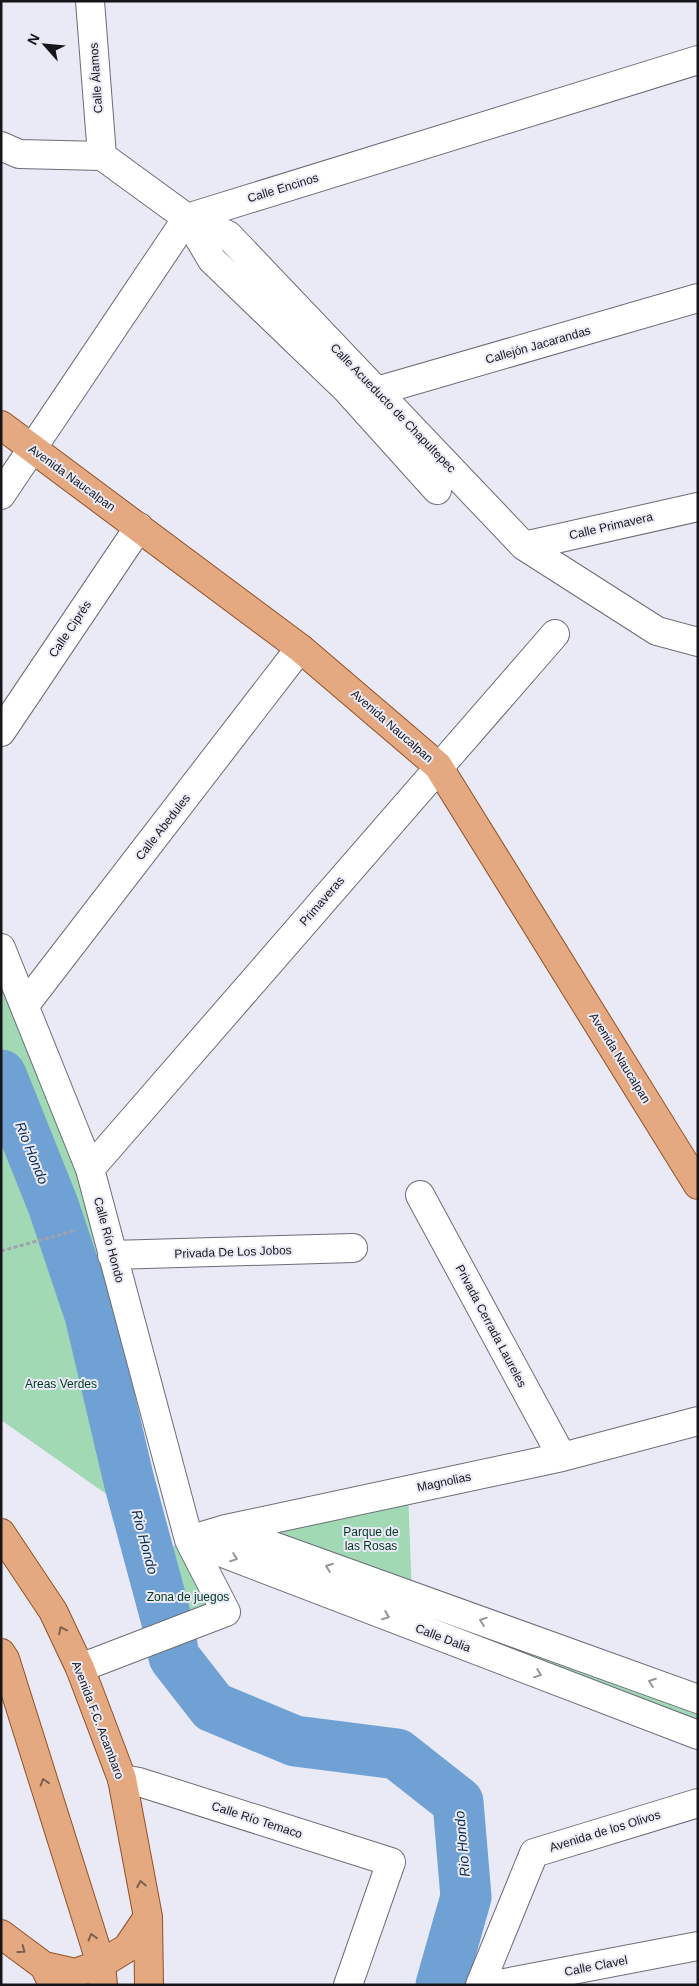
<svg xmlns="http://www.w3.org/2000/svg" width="699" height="1986" font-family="Arial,sans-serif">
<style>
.green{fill:#a0d9b4}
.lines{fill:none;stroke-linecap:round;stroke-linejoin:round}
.river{stroke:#70a1d4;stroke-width:51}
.minor-casing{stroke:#6c6d78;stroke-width:30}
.major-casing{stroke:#925026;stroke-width:30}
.path{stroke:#a0a1aa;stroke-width:3;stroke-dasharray:4 2.5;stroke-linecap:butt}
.minor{stroke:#fff;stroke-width:28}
.major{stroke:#e5a981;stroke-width:28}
.oneway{stroke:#969698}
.oneway2{stroke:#7e604e}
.labels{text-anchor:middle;stroke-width:4;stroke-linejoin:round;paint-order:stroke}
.street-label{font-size:12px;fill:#16161a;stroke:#e9eaf6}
.park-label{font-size:12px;fill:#013a1f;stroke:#e9eaf6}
.water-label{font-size:14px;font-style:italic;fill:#072c4d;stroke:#e9eaf6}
</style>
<rect width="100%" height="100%" fill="#e9eaf6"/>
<path class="green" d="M1 950 112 1255 129 1481 139 1517 1 1420Z
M408 1491 412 1596 698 1700V1734L190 1541 226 1612 170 1633 149 1556 189 1540Z"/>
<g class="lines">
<path class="river" d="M1 1075 53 1205 90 1315 129 1481 170 1633 174 1657 213 1707 295 1741 397 1754 458 1802 466 1897 441 1985"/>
<defs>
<path id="minor" d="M90 1 102 156
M1 146 19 154 102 156
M102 156 187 218 228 235 524 546 657 631 698 642
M187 218 212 260 346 389 437 490
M377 391 698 298
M1 495 187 218 698 60
M524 546 698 507
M1 732 139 527
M1 948 90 1169 189 1540 226 1612 80 1668
M25 1005 300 648
M90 1169 555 634
M420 1195 562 1457
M112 1255 353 1248
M226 1529 698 1699
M189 1540 698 1735
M189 1540 226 1529 562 1457 698 1421
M122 1779 139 1782 391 1862 348 1985
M480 1985 534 1853 698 1803
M494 1985 698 1946"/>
<path id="major" d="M1 425 300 648 438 766 698 1185
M1 1533 53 1611 80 1668 122 1779 148 1917 149 1985
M1 1653 5 1659 101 1964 103 1985
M1 1934 44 1966 52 1982
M44 1966 75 1973 101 1964 127 1948 148 1917"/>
</defs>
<use href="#minor" class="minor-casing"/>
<use href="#major" class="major-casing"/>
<path class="path" d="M1 1251 77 1230"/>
<use href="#minor" class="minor"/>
<use href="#major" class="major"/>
</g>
<defs><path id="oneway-chevron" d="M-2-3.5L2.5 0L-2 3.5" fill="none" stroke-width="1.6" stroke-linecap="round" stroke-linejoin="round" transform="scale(1.25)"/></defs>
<g class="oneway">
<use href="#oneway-chevron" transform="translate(234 1558) rotate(21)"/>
<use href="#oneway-chevron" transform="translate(329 1567) rotate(-160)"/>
<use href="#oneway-chevron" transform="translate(386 1616) rotate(21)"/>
<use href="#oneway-chevron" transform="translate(483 1621) rotate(-161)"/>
<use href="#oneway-chevron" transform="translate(538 1674) rotate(21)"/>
<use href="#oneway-chevron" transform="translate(652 1682) rotate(-160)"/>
</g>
<g class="oneway2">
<use href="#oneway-chevron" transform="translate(62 1630) rotate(-116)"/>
<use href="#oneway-chevron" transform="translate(44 1782) rotate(-107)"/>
<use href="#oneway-chevron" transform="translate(141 1884) rotate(-101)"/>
<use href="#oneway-chevron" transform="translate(92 1937) rotate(-107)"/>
<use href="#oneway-chevron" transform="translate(22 1950) rotate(36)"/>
</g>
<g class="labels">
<g class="street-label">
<text transform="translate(96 78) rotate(-94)" y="4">Calle Álamos</text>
<text transform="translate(283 188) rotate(-17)" y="4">Calle Encinos</text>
<text transform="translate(538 345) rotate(-16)" y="4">Callejón Jacarandas</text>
<text transform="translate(393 408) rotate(46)" y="4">Calle Acueducto de Chapultepec</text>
<text transform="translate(72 478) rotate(36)" y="4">Avenida Naucalpan</text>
<text transform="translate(611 526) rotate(-13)" y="4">Calle Primavera</text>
<text transform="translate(70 629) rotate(-56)" y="4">Calle Ciprés</text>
<text transform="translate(392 726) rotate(41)" y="4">Avenida Naucalpan</text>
<text transform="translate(163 827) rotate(-52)" y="4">Calle Abedules</text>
<text transform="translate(322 901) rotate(-49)" y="4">Primaveras</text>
<text transform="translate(620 1058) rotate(58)" y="4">Avenida Naucalpan</text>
<text transform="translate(109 1240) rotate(75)" y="4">Calle Río Hondo</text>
<text transform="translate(233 1252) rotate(-2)" y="4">Privada De Los Jobos</text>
<text transform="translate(491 1326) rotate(62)" y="4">Privada Cerrada Laureles</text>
<text transform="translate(444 1482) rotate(-12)" y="4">Magnolias</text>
<text transform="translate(443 1638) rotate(21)" y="4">Calle Dalia</text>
<text transform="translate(98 1720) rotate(69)" y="4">Avenida F.C. Acambaro</text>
<text transform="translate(257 1820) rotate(18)" y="4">Calle Río Temaco</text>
<text transform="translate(605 1831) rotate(-17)" y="4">Avenida de los Olivos</text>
<text transform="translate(596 1966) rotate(-11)" y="4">Calle Clavel</text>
</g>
<g class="park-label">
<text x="61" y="1388">Areas Verdes</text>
<text x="371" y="1536">Parque de<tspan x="371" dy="14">las Rosas</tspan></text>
<text x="188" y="1601">Zona de juegos</text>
</g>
<g class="water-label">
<text transform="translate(32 1153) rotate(68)" y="5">Rio Hondo</text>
<text transform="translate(145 1542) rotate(75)" y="5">Rio Hondo</text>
<text transform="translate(462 1844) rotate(-95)" y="5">Rio Hondo</text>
</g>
</g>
<rect width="699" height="1986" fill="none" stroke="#16161a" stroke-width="5"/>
<g transform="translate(45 45) rotate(297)" stroke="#e9eaf6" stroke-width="4" paint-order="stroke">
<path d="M0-4L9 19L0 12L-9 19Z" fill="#16161a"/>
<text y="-8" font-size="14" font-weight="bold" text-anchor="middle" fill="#16161a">N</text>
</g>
</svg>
